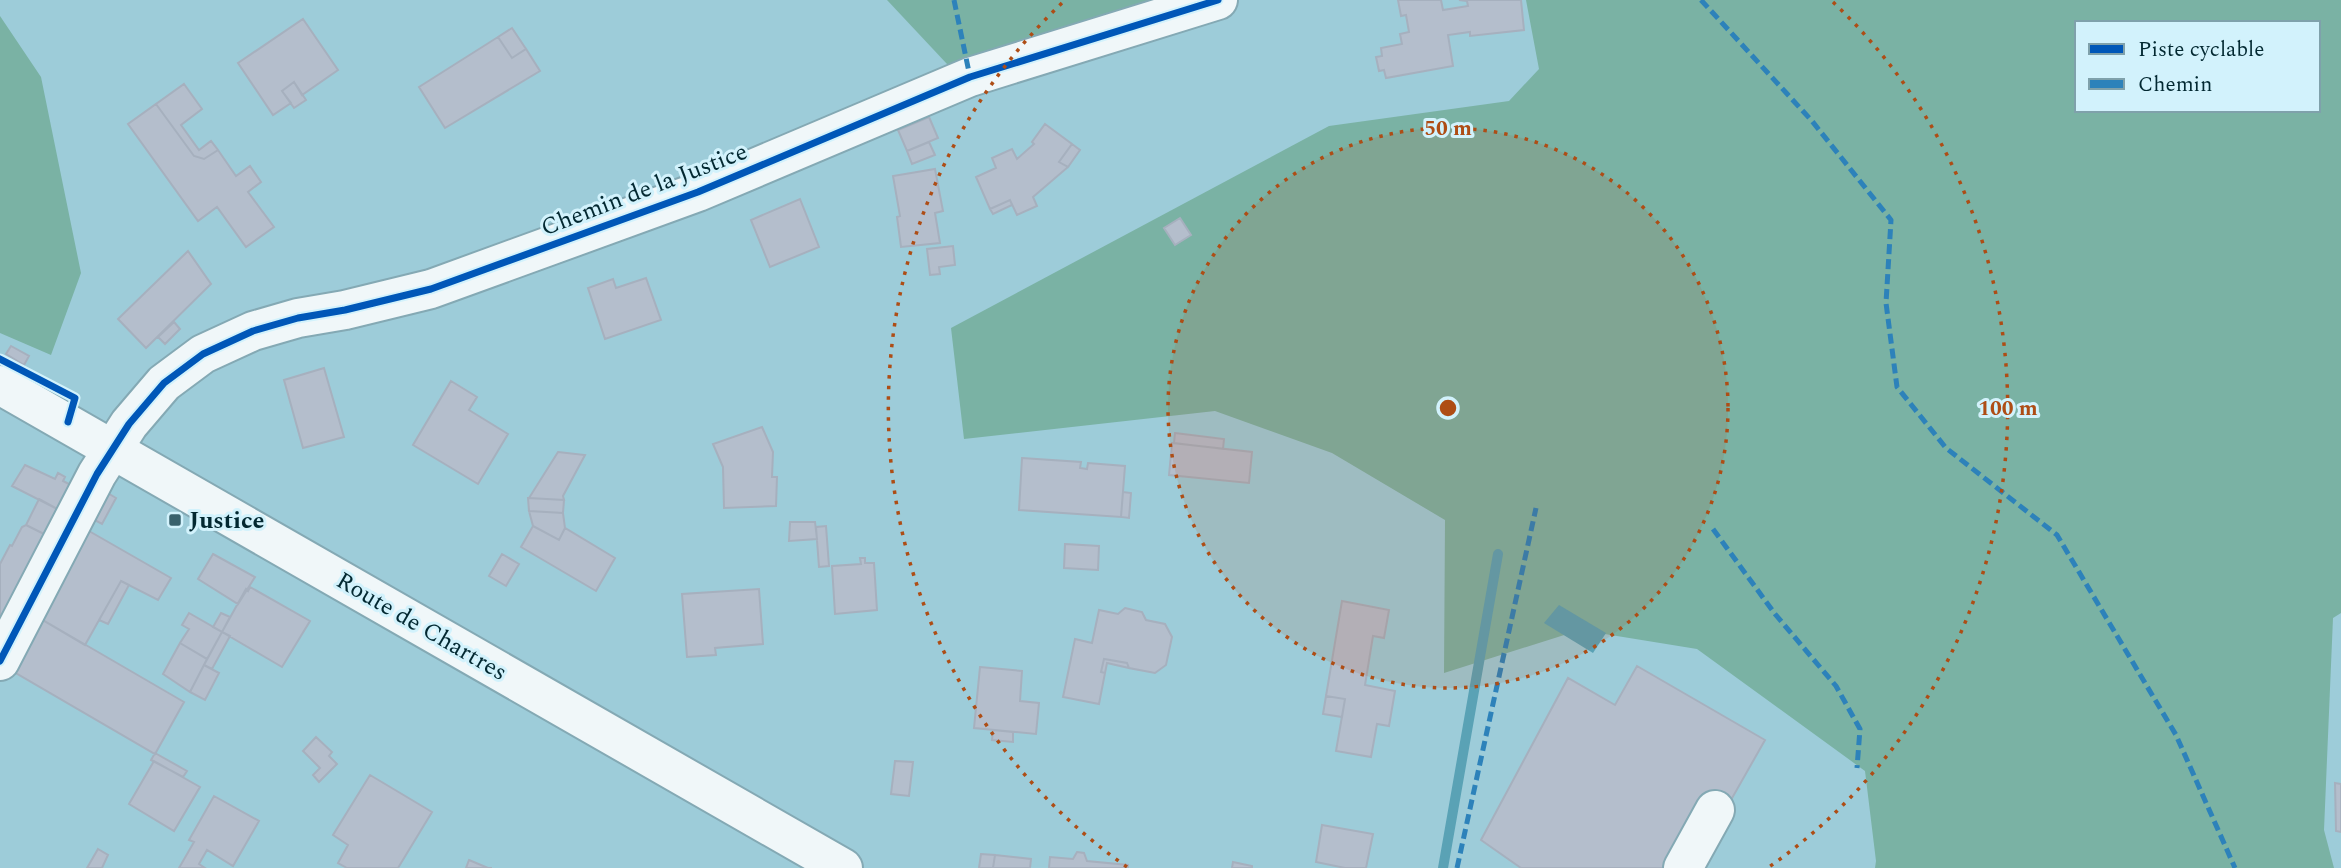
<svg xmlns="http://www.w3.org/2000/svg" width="2341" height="868" font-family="Spectral,serif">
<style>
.forest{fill:#7ab2a4;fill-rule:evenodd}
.water{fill:#5aa2b5}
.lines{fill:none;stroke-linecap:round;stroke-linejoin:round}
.stream{stroke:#5aa2b5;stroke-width:10}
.building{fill:#b4becc;stroke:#a6b0be;stroke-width:2}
.minor-casing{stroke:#84a9b4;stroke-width:42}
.major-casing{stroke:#84a9b4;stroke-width:42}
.minor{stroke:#f0f7f9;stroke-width:38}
.major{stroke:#f0f7f9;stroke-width:38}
.quiet{stroke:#2d82ba;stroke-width:5;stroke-dasharray:10 5;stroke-linecap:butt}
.cycleway-casing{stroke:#d2f2fc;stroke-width:11}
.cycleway{stroke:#0057b8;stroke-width:7}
.ring{fill:none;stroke:#ae4d15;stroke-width:3.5;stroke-dasharray:3.5 7}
.poi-dot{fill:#38616c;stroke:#d2f2fc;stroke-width:2.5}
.labels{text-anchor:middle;stroke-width:6;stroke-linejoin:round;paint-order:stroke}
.street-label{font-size:24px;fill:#022831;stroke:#d2f2fc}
.poi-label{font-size:24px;font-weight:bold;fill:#022831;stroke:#d2f2fc;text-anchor:start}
.centre{fill:#ae4d15;stroke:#d2f2fc;stroke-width:3.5}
.ring-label{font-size:21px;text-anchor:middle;font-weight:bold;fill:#ae4d15;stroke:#d2f2fc;stroke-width:6;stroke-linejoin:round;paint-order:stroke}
</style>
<rect width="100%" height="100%" fill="#9dccd9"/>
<path class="forest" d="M887 0H1218L962 80Z
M1526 0H2341V613L2333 618 2324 830 2334 868H1875L1876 861 1865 771 1697 649 1580 630 1444 673 1445 520 1332 453 1215 411 964 439 951 328 1329 126 1509 101 1539 69ZM2077 23H2318V110H2077Z
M0 16 41 77 81 273 51 355 0 333Z"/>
<path class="water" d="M1559 605 1606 633 1593 653 1544 623Z"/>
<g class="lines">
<path class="stream" d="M1443 868 1498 554"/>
</g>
<path class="building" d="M1398 0H1441L1443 10 1468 6 1467 1 1459 0H1521L1524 30 1470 36V32L1448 35 1453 66 1386 78 1384 70 1379 71 1376 57 1382 56 1381 48 1402 44 1400 34 1409 32 1406 15 1401 16Z
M303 19 338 70 302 95 294 82 282 91 291 103 273 115 238 63Z
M512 28 526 49 512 58 498 37Z
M498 37 512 58 526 49 540 71 445 128 419 87Z
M294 82 306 100 294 108 282 91Z
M184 84 202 109 181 125 199 150 211 141 218 150 204 159 194 156 156 104Z
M156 104 194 156 204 159 218 150 236 176 250 166 261 182 248 192 274 227 246 247 217 207 198 221 128 124Z
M929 117 938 138 907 151 898 130Z
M1045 124 1072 144 1059 162 1068 167 1033 197 1037 206 1017 215 1010 200 990 209 976 177 996 168 992 158 1012 149 1017 159 1034 144 1032 142Z
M929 142 935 155 912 164 907 151Z
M1072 144 1080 150 1068 167 1059 162Z
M935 169 943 211 935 213 940 243 901 247 897 217 900 216 893 176Z
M800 199 819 247 770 267 751 220Z
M1010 200 1012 205 993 214 990 209Z
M1180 218 1191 235 1175 245 1164 228Z
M953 246 955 265 939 267 940 274 930 275 927 249Z
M188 251 211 284 146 348 118 319Z
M646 278 661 320 605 339 588 288 613 279 616 288Z
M174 322 180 329 165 344 158 337Z
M11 346 29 356 24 365 6 354Z
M324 368 344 437 303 448 284 380Z
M451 381 477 397 469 410 508 434 478 484 413 445Z
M762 427 773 452 772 477H777L776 506 724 508 723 467 713 444Z
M1175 433 1224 439 1223 449 1174 443Z
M1172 443 1252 452 1249 483 1169 475Z
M558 452 585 455 563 496 564 500 529 498Z
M1022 458 1081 462 1080 468 1087 469 1088 463 1125 466 1121 517 1019 510Z
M25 465 55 479 58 473 65 477 63 481 75 487 63 512 12 486Z
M101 489 116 498 102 524 87 516Z
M1123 492 1131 493 1129 518 1121 517Z
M528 498 564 500 563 513 529 511Z
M39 499 63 512 50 537 26 525Z
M529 511 563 513 565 528 559 540 533 526Z
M790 522H815L817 539 789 541Z
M26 525 50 537 0 634V564L10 545 12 546 22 527Z
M533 526 559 540 565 528 615 558 596 591 521 547Z
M826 526 829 566 819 567 816 527Z
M82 527 171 578 158 600 121 581 85 645 36 616Z
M1065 544 1099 546 1098 570 1064 568Z
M213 554 255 577 238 604 198 579Z
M502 554 519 564 506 586 489 576Z
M860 558H865V563H874L877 610 835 614 832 566 861 564Z
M121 581 129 585 108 624 99 620Z
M250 587 310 621 282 667 222 632 246 589 248 591Z
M759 589 763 644 715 648 716 655 687 657 682 594Z
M1342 601 1389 610 1384 638 1373 636 1365 685 1395 691 1389 726 1377 724 1371 757 1336 751 1345 699 1326 696Z
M1125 608 1142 612 1146 620 1165 624 1172 637 1166 665 1155 673 1129 668 1127 663 1104 659 1101 672 1105 673 1099 704 1063 697 1075 639 1092 643 1099 610 1118 614Z
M189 613 222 632 207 659 180 643 189 629 182 625Z
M221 613 230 617 222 632 213 627Z
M36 616 184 702 155 754 9 669Z
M222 632 230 636 212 669 204 665Z
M180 643 207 659 190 692 163 674Z
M1104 659 1127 663 1129 668 1107 663 1105 673 1101 672Z
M204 665 219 673 205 700 190 692Z
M1637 666 1765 740 1731 800 1669 868H1521L1481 840 1568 678 1615 705Z
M980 667 1022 671 1020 701 1039 703 1036 734 974 728Z
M1326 696 1345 699 1342 717 1323 714Z
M993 730 1013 732V742L992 740Z
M316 737 332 752 329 756 337 764 319 782 313 775 320 768 303 751Z
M155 753 187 771 183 777 151 760Z
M154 761 200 787 174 831 129 804Z
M895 761 913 762 909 796 891 794Z
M370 775 432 812 398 868H347L338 863 348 845 333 835Z
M2335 783 2341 784V832L2336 831Z
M214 796 259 821 233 866 207 850 199 864 205 868H179L194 842 189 840Z
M1322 825 1373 834 1366 868H1345L1316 862Z
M98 849 108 855 102 868H87Z
M1077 852 1084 853 1087 861 1128 865V868H1049L1050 857 1073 859Z
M981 854 995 855 993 868H979Z
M995 855 1031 859 1030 868H993Z
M469 860 488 868H492H466Z
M1233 862 1252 866V868H1232Z"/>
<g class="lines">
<defs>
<path id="minor" d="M0 661 97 474 129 424 164 383 203 354 253 331 298 318 345 310 431 289 698 192 970 77 1218 0
M1683 868 1715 810"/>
<path id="major" d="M0 385 843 868"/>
</defs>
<use href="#minor" class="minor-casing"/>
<use href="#major" class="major-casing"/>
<use href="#minor" class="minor"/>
<use href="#major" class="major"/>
<path class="quiet" d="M954 0 970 77
M1701 0 1812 121 1891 220 1886 303 1897 387 1946 448 2057 535 2176 735 2235 868
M1713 529 1775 614 1836 686 1860 729 1857 768
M1457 868 1536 508"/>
<defs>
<path id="cycleway" d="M0 359 75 398 68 422
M0 661 97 474 129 424 164 383 203 354 253 331 298 318 345 310 431 289 698 192 970 77 1218 0"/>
</defs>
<use href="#cycleway" class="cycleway-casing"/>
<use href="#cycleway" class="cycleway"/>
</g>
<circle cx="1448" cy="408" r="280" fill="#ae4d15" fill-opacity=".12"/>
<g class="ring">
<circle cx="1448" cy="408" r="280"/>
<path d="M1127 867A560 560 0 0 1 1063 2M1833 2A560 560 0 0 1 1769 867"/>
</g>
<rect class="poi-dot" x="168" y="513" width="14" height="14" rx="3.5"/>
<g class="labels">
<g class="street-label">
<text transform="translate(644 189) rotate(-21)" y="8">Chemin de la Justice</text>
<text transform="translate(422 626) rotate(30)" y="8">Route de Chartres</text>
</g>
<g class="poi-label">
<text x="189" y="528">Justice</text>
</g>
</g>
<circle cx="1448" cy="408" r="10" class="centre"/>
<g class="ring-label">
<text x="1448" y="135">50 m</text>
<text x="2008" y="415">100 m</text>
</g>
<rect x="2075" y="21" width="245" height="91" fill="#d2f2fc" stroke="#7fa1ab" stroke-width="2"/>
<rect x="2089" y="44" width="35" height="10" fill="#0057b8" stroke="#7fa1ab" stroke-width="2"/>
<text x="2138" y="56" font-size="21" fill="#022831">Piste cyclable</text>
<rect x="2089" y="79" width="35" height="10" fill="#2d82ba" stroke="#7fa1ab" stroke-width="2"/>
<text x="2138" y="91" font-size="21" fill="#022831">Chemin</text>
</svg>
